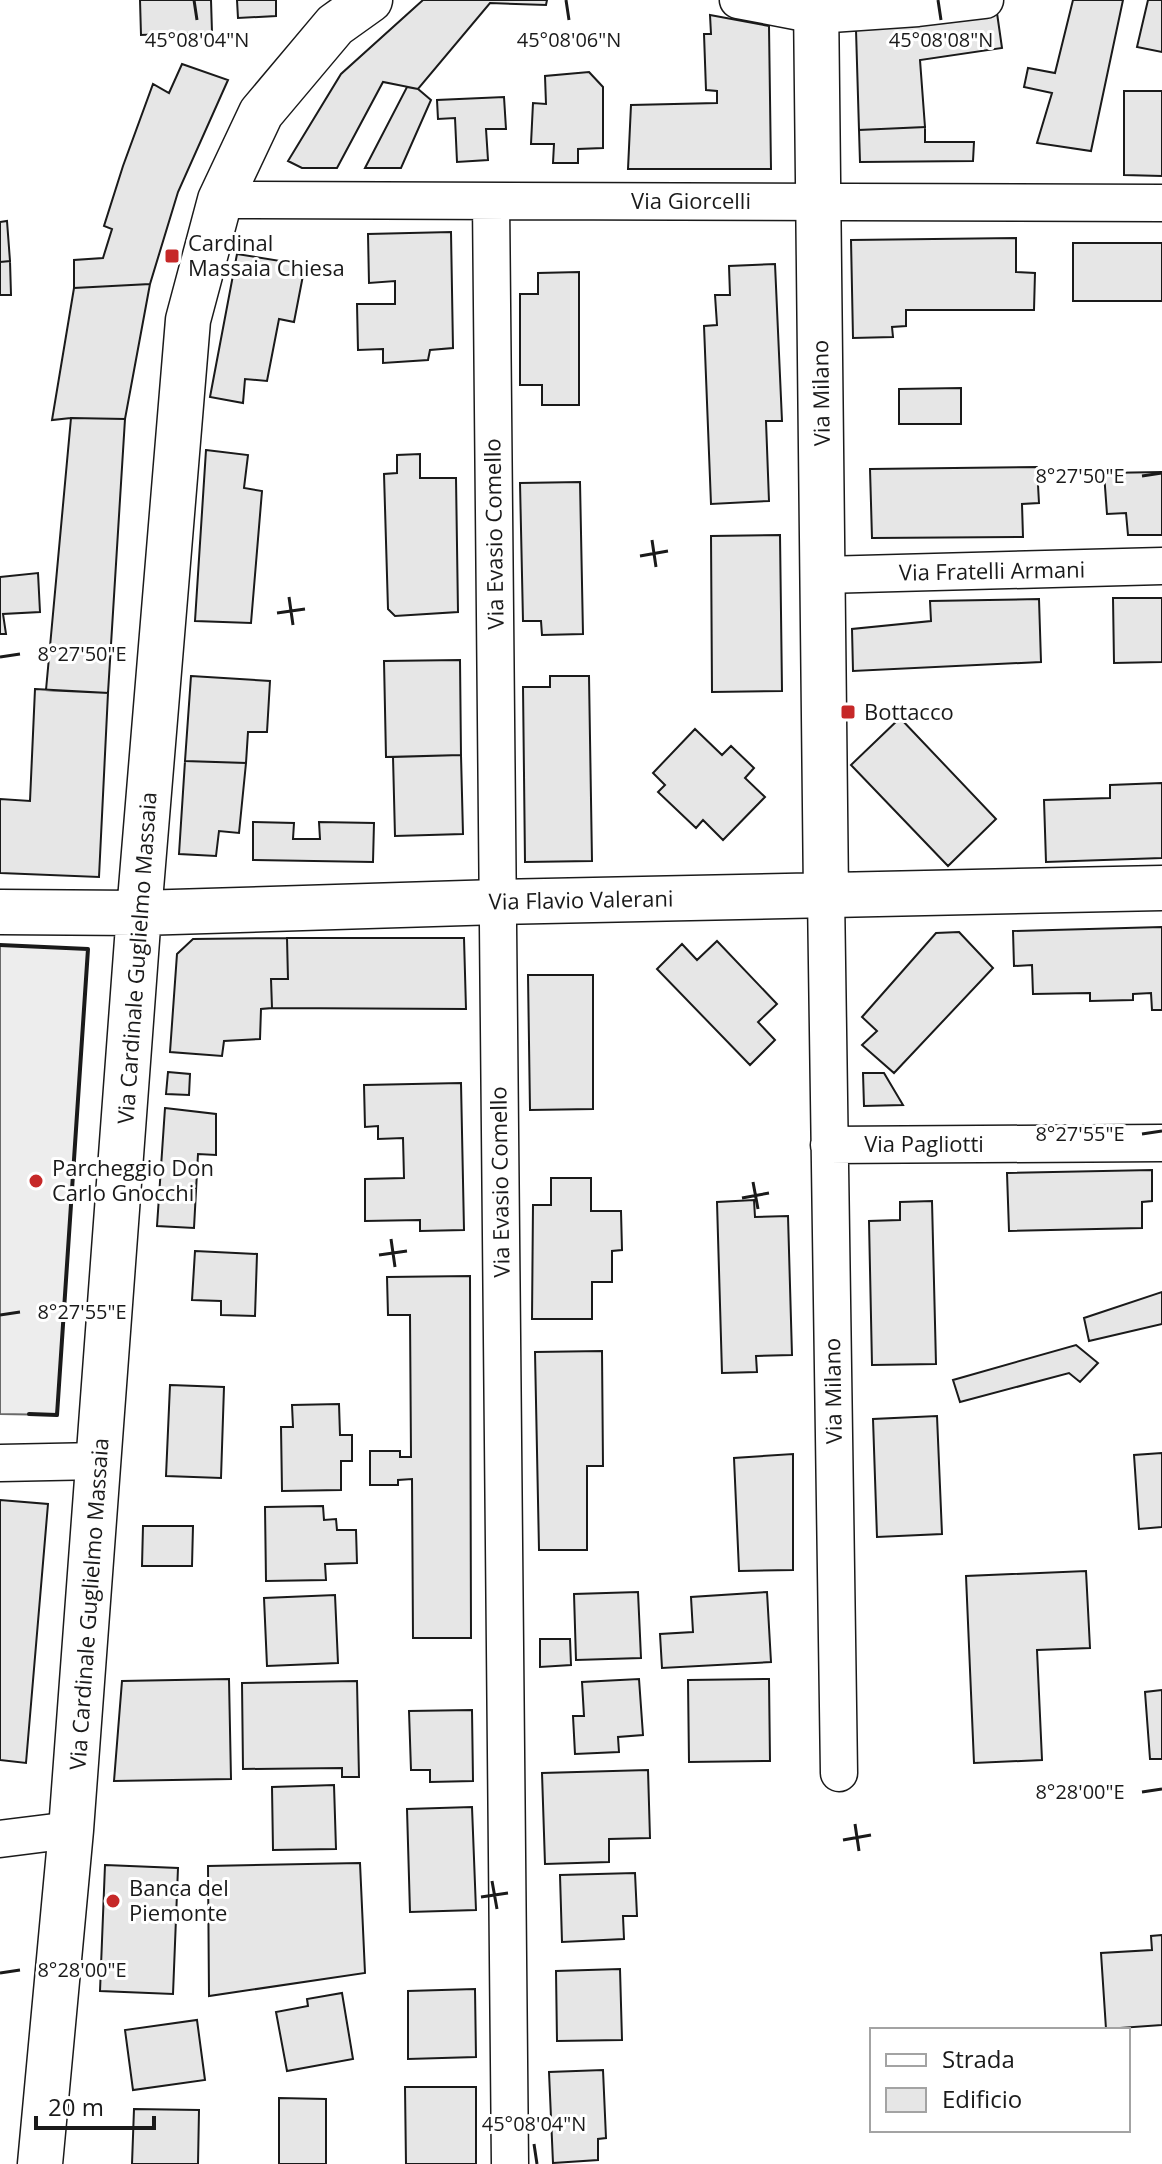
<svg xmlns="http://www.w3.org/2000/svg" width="1162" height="2164" font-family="'Open Sans',sans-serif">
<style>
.parking{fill:#ededed;stroke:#6a6a6a;stroke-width:2}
.building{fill:#e6e6e6;stroke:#1a1a1a;stroke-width:2}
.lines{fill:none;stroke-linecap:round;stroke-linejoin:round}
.street-casing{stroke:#1a1a1a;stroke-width:39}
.secondary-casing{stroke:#1a1a1a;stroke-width:47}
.street{stroke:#fff;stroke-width:36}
.secondary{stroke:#fff;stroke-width:44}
.wall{stroke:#1a1a1a;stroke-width:4}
.ticks{fill:none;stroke:#1a1a1a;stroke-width:3}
.poi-dot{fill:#c62828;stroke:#fff;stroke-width:3}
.labels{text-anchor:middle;stroke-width:6;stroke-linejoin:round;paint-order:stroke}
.street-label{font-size:22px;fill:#1a1a1a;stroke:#fff}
.poi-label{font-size:22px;fill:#1a1a1a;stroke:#fff;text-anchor:start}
.ticks-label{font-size:20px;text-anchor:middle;fill:#1a1a1a;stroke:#fff;stroke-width:6;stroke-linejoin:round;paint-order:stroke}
</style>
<rect width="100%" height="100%" fill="#fff"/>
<path class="parking" d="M0 945 88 949 57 1415 0 1414Z"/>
<path class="building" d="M140 0H211L212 32 141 35Z
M237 0H276V16L238 18Z
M423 0H547L546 5 490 3 418 89 383 82 337 168H302L288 161 341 74Z
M1073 0H1123L1091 151 1037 143 1052 93 1024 87 1028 68 1055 73Z
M1148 0H1162V52L1137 47Z
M997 13 1002 48 920 60 925 127 859 130 856 30Z
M710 15 769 26 771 169H628L631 105 717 103V91L706 90 704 34H711Z
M182 64 228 80 178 192 150 284 74 288V260L103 258 112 229 104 226 123 166 153 84 169 93Z
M589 72 603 87V148L578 149V163H553L554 144H531L533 103 546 104 545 76Z
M407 87 418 89 431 100 401 168H365Z
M1124 91H1162V176L1124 175Z
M504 97 506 129H486L488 160 457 162 455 118 438 119 437 100Z
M925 127V142H974L973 161 860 162 859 130Z
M7 221 10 261 0 262V222Z
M451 232 453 348 430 350 428 360 383 363V349L358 350 357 304H395V281L369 283 368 234Z
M1016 238V272L1035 273 1034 310H906V326L892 327 893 337 853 338 851 240Z
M1073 243H1162V301H1073Z
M237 254 305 265 294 322 279 319 267 381 245 379 243 403 210 397Z
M10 261 11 295H0V262Z
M775 264 782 421H766L769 501 711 504 704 326 717 325 715 295H730L729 266Z
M579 272V405H542V385H520V294H538V273Z
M150 284 125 419 71 418 52 420 74 288Z
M961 388V424H899V389Z
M71 418 125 419 108 693 46 690Z
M206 450 248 455 244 488 262 491 251 623 195 621Z
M420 454V478H456L458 612 395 616 388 609 384 474 397 473V455Z
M1037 467 1039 503 1022 504 1023 537 872 538 870 469Z
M1162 472V535H1128L1126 513 1107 514 1104 473Z
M580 482 583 634 542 635 541 621H523L520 483Z
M780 535 782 691 712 692 711 536Z
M38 573 40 612 3 614 6 634H0V577Z
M1113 598H1162V662L1114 663Z
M1039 599 1041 662 853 671 852 629 931 621 930 601Z
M460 660 461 755 386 757 384 661Z
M191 676 270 681 267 732H248L246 763 185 761Z
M550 676H589L592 861 525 862 523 687H550Z
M35 689 108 693 99 877 0 873V799L30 801Z
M900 718 996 819 948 866 851 765Z
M695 729 722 755 731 746 754 768 745 778 765 797 723 840 703 820 696 828 658 792 665 785 653 773Z
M461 755 463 834 395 836 393 757Z
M185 761 246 763 239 833 219 831 216 856 179 854Z
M1162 783V858L1046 862 1044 800 1110 798V785Z
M253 822 294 823 293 839H320L319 822 374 823 373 862 253 860Z
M1162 927V1010H1152L1151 993 1133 994V1000L1090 1001V993L1033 994 1032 965 1014 966 1013 931Z
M959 932 993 968 894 1073 862 1045 877 1031 862 1017 936 933Z
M287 938 288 979H271L272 1008 261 1009 260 1039 224 1041 222 1056 170 1052 177 954 193 939Z
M287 938H464L466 1009 272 1008 271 979H288Z
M717 941 777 1004 758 1022 775 1040 750 1065 657 969 682 944 697 960Z
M528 975H593V1109L530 1110Z
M168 1072 190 1074 189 1095 166 1094Z
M863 1073H884L903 1105 864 1106Z
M461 1083 464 1230 420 1231V1220L365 1221V1179L404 1178 403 1138 378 1139V1126L365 1127 364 1085Z
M165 1108 216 1114V1155L198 1154 194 1228 157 1226Z
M1152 1170V1201L1142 1202V1228L1009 1231 1007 1173Z
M551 1178H591V1211H621L622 1250 612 1251V1282H592V1319H532L533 1205H551Z
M754 1200 755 1217 788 1216 792 1355 756 1356 757 1372 722 1373 717 1202Z
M932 1201 936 1364 872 1365 869 1221 900 1220V1202Z
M195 1251 257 1254 255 1316 221 1315V1301L192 1300Z
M470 1276 471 1638H413L412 1479 398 1480V1485H370V1451H400V1457H411L410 1315H388L387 1277Z
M1162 1292V1324L1089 1341 1084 1318Z
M1076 1345 1098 1363 1080 1382 1069 1373 960 1402 953 1380Z
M602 1351 603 1466H587V1550H539L535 1352Z
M170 1385 224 1387 221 1478 166 1476Z
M339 1404 340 1435H352V1461H341V1490L282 1491 281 1427H293L292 1405Z
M937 1416 942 1534 877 1537 873 1419Z
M1162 1453V1527L1139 1529 1134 1455Z
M793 1454V1570L739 1571 734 1458Z
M0 1500 48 1504 26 1763 0 1760Z
M323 1506 324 1520 336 1519 337 1530H356L357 1563 325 1564 326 1580 266 1581 265 1507Z
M143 1526H193L192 1566H142Z
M1086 1571 1090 1648 1037 1650 1042 1760 974 1763 966 1576Z
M638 1592 641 1658 576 1660 574 1594Z
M767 1592 771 1662 662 1668 660 1634 693 1632 691 1597Z
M335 1595 338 1663 267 1666 264 1598Z
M540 1639H570L571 1665 540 1667Z
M229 1679 231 1779 114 1781 122 1681Z
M639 1679 643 1735 618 1737 619 1752 575 1754 573 1716H584L582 1682Z
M769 1679 770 1761 689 1762 688 1680Z
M357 1681 359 1777H342V1768L243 1769 242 1683Z
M1162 1690V1759H1150L1145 1692Z
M472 1710 473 1781 430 1782V1770H411L409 1711Z
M648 1770 650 1838 609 1839V1862L545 1864 542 1773Z
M334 1785 336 1849 273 1850 272 1787Z
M472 1807 476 1910 410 1912 407 1809Z
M360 1863 365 1973 209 1996 208 1866Z
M105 1865 178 1868 173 1994 100 1991Z
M635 1873 637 1916H623L624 1939 562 1942 560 1875Z
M1162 1935V2025L1106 2029 1101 1953 1152 1950 1151 1936Z
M620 1969 622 2040 557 2041 556 1971Z
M475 1989 476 2057 408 2059V1991Z
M342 1993 353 2059 287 2071 276 2012 308 2006 307 1999Z
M197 2020 205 2080 133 2090 125 2030Z
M603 2070 606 2138 598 2139V2160L553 2163 549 2072Z
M405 2087H476V2164H406Z
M279 2098 326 2099V2164H279Z
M134 2109 199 2110 198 2164H132Z"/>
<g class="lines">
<defs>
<path id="street" d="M738 0 816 15 918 8 985 0
M220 200 1162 203
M491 201 510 2164
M823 575 1162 566
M826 895 839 1773
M829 1145 1162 1143
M0 1463 100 1461
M0 1839 71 1830"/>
<path id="secondary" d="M816 0 826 895
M0 912 139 913 498 902 1162 888
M40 2164 71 1830 139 913 188 320 220 200 261 113 335 25 370 0"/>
</defs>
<use href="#street" class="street-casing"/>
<use href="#secondary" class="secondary-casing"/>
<use href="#street" class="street"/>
<use href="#secondary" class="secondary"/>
<path class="wall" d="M0 945 88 949 57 1415 29 1414"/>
</g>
<path class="ticks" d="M194 0 197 20M566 0 569 20M938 0 941 20M1142 476 1162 473M652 540 656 567M640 556 668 551M289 597 293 625M277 613 305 609M0 657 20 654M1142 1134 1162 1131M753 1182 758 1209M742 1198 769 1193M391 1239 395 1267M379 1255 407 1251M0 1315 20 1312M1142 1792 1162 1789M855 1824 859 1851M843 1840 871 1835M492 1881 497 1909M481 1897 508 1893M0 1973 20 1970M534 2144 537 2164"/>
<g class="poi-dot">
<rect x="164" y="248" width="16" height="16" rx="4"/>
<rect x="840" y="704" width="16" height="16" rx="4"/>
<circle cx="36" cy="1181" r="8"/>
<circle cx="113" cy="1901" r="8"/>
</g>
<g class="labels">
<g class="street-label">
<text x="691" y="209">Via Giorcelli</text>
<text transform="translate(821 393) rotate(-91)" y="8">Via Milano</text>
<text transform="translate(494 534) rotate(-91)" y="8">Via Evasio Comello</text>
<text transform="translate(992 571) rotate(-1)" y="8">Via Fratelli Armani</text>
<text transform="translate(581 900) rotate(-1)" y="8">Via Flavio Valerani</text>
<text transform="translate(137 958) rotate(-86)" y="8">Via Cardinale Guglielmo Massaia</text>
<text x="924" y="1152">Via Pagliotti</text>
<text transform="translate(500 1182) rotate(-91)" y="8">Via Evasio Comello</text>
<text transform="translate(833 1391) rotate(-91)" y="8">Via Milano</text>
<text transform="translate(89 1604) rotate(-86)" y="8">Via Cardinale Guglielmo Massaia</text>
</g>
<g class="poi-label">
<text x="188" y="251">Cardinal<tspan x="188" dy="25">Massaia Chiesa</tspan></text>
<text x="864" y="720">Bottacco</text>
<text x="52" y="1176">Parcheggio Don<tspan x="52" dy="25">Carlo Gnocchi</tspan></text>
<text x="129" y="1896">Banca del<tspan x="129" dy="25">Piemonte</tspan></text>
</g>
</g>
<g class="ticks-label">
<text x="197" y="47">45°08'04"N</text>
<text x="569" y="47">45°08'06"N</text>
<text x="941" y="47">45°08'08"N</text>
<text x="1080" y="483">8°27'50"E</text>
<text x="82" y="661">8°27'50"E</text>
<text x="1080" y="1141">8°27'55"E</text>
<text x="82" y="1319">8°27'55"E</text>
<text x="1080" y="1799">8°28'00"E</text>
<text x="82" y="1977">8°28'00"E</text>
<text x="534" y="2131">45°08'04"N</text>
</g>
<rect x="870" y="2028" width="260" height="104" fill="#ffffff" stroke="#a3a3a3" stroke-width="2"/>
<rect x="886" y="2054" width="40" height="12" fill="#ffffff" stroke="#a3a3a3" stroke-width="2"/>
<text x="942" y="2068" font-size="24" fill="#1a1a1a">Strada</text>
<rect x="886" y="2088" width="40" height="24" fill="#e6e6e6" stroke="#a3a3a3" stroke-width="2"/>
<text x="942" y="2108" font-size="24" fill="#1a1a1a">Edificio</text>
<path d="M36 2116v12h118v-12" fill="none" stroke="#1a1a1a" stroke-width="4"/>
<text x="48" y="2116" font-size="24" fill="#1a1a1a" stroke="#ffffff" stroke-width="6" paint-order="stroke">20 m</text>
</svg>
